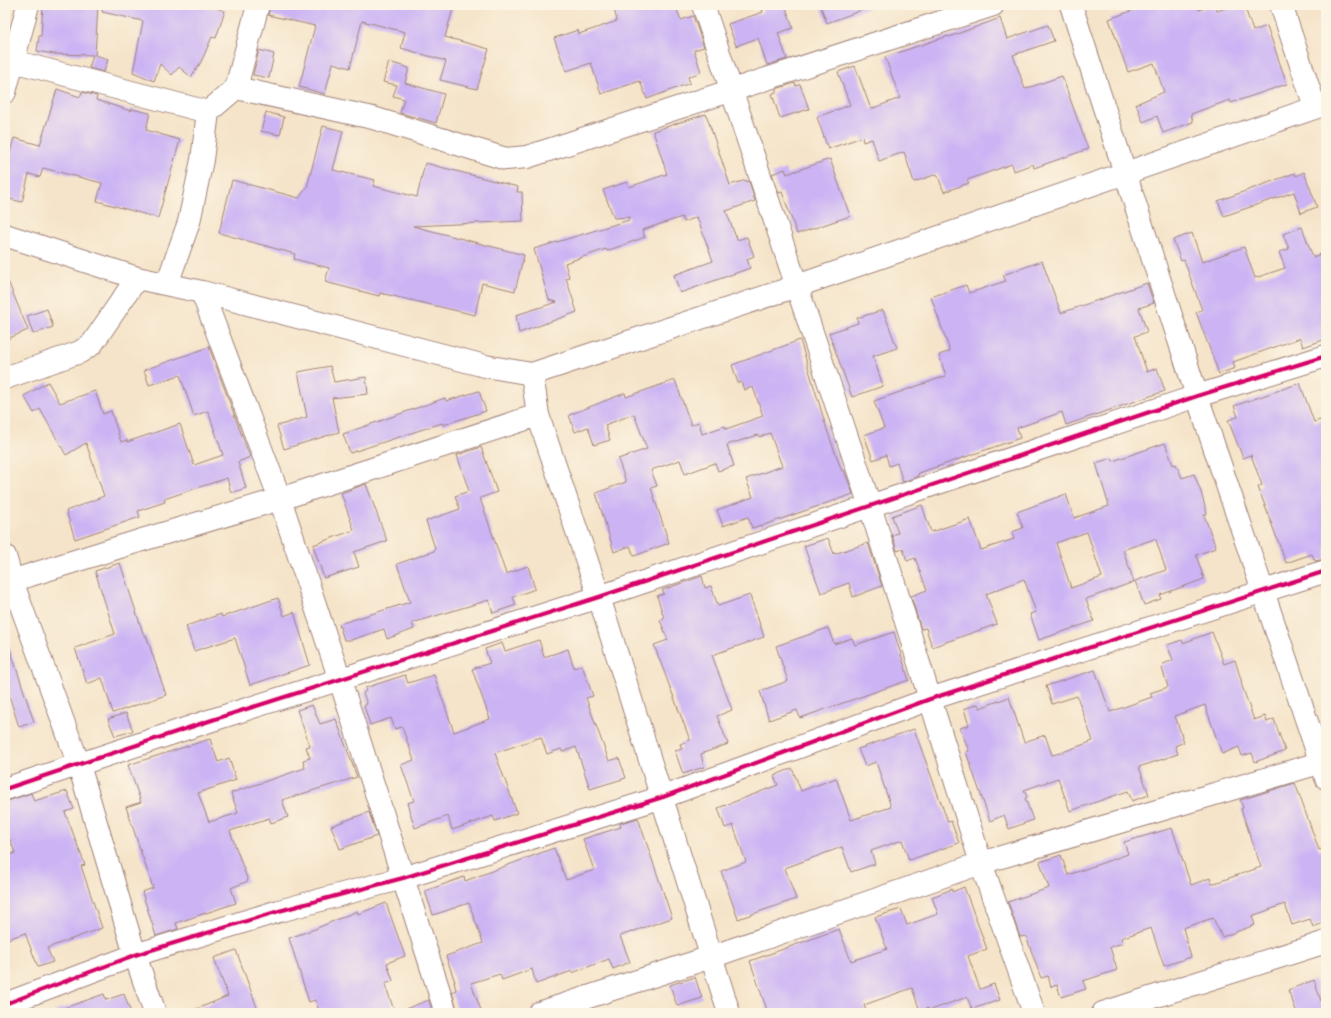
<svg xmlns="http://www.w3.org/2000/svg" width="1331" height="1018" font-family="Mynerve,sans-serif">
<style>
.building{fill:#cbb3f4;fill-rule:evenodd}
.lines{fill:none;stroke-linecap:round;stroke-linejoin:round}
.minor-casing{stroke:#a0827a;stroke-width:24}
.minor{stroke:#fff;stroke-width:22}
.cycleway-casing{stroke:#fcf5e5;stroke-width:6}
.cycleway{stroke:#d6006c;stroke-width:4}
</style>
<rect width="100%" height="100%" fill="#fcf5e5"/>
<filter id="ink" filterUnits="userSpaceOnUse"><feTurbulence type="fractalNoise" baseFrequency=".025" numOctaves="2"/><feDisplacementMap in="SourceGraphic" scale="8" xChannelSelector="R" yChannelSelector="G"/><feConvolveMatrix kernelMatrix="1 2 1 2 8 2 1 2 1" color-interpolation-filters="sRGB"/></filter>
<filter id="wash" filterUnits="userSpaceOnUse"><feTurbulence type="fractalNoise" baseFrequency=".012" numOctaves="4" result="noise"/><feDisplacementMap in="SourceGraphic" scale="16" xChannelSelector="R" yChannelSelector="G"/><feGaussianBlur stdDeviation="0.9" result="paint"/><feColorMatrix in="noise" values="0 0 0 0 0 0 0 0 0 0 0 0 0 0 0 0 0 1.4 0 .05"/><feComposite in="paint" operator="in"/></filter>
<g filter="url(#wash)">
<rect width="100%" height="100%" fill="#f5e4c9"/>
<g id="blocks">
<path class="building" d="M43 5H98L95 55 108 59 104 72 89 68 93 55 54 54 37 51 39 36H41Z
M103 5H207L225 11 216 38 212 37 201 62 191 77 179 67 172 75 160 64 154 81 133 72 143 21 102 12Z
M270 5H454L445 37 489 49 477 89 440 80 446 61 401 48 405 32 362 21 350 68 333 63 325 94 299 87 315 26 268 15Z
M613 5H675L681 20 693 16 704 47 694 50 701 72 688 77 690 83 647 99 640 81 601 94 591 63 566 71 554 38 578 30 579 34 617 21Z
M761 5H785L793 28 778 33 787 59 767 65 758 38 736 46 728 24 763 12Z
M820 5H869L870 7 827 23Z
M1148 5H1198L1199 10 1214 5 1217 11 1234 5H1244L1253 31 1267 26 1287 84 1231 103 1230 100 1191 114 1193 122 1163 133 1157 116 1143 122 1136 104 1164 92 1154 63 1128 72 1109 19Z
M1000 18 1007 39 1048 25 1054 41 1013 55 1025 89 1062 76 1088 149 1034 168 1033 164 1014 171 1012 164 967 180 969 183 944 192 937 174 914 182 904 152 879 161 872 139 863 142 862 137 828 149 817 117 850 105 838 72 855 66 871 109 900 98 885 57 948 36 949 37Z
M259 50 274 54 269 78 253 75Z
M389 62 409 68 405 83 444 94 436 123 400 113 404 99 393 96 397 85 383 82Z
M795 83 796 86 800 84 809 109 780 118 772 94 776 92V89Z
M57 89 80 97 82 92 97 96 96 100 131 111V109L150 113 146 130 180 140 158 218 97 201 102 183 43 168 40 177 29 174 22 202 5 198V171L14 138 40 145Z
M266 112 284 117 280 135 261 131Z
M706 114 730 185 746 180 747 182 749 181 755 201 726 211 737 240 747 237 754 256 747 259 750 268 680 293 674 275 713 261 697 217 684 222 682 217 642 230 645 237 607 251 606 249 565 263 569 277 566 278 577 312 519 333 516 315 557 302 549 300 534 249 629 220V217L614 218 603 190 627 182 629 187 667 174 653 131Z
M323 126 343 131 333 170 375 180 373 186 417 197 425 163 518 187 517 192H522L523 221 413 226 524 255 515 291 482 283 475 315 380 293 379 296 325 282 329 268 294 259 295 254 219 233 232 180 299 198 307 187Z
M830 159 850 216 797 234 782 192 779 193 772 174 785 169 787 174Z
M1304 172 1317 207 1301 213 1294 192 1224 216 1218 201 1295 173 1296 176Z
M1302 227 1313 257 1326 252V339L1303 347 1300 338 1233 362 1235 368 1219 374 1196 312 1202 310 1184 260 1181 261 1173 240 1192 233 1202 262 1244 247 1255 278 1285 268 1279 252 1289 249 1283 234Z
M1042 261 1061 313 1147 283 1154 303 1139 308 1147 332 1135 336 1147 372 1157 368 1165 391 1066 425 1062 412 1017 428 1020 438 919 473 918 476 903 482 897 463 889 466 886 455 873 460 864 435 884 428 874 401 946 376 939 355 950 351 931 297 966 285 969 293 1006 281 1003 275Z
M5 274 28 330 5 340Z
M47 309 53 327 33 334 27 316Z
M883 310 897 348 873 356 883 386 852 397 829 333 858 323 857 318Z
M800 340 828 433 842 471 844 470 853 494 761 526V525L752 528 748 517 723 526 717 510 753 497 746 479 782 466 770 433 759 437 758 435 727 445 734 466 718 471 715 463 685 474 680 460 651 470 657 486 651 488 669 543 634 556 630 546 614 552 596 493 626 482 618 459 647 449 634 414 605 425 610 440 594 445 588 427 575 432 569 415 625 393 626 397 675 380 691 425 699 422 702 434 725 426 726 429 763 416 753 387 744 390 741 382 738 383 732 365Z
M209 347 250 457 238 462 246 488 231 493 227 478 164 499 165 502 138 511 140 517 75 539 66 511 104 496 86 443 66 455 40 409 34 413 24 396 48 382 60 403 95 391 103 414 111 411 121 442 127 440V442L180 424 194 465 223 455 208 411 194 416 180 375 149 385 144 370Z
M330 366 334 382 366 377 368 394 332 398 339 432 284 449 277 426 307 417 298 372Z
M1300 383 1314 422 1326 418V559L1315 561 1312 554 1286 563 1258 487 1262 485 1251 455 1243 458 1228 420 1238 417 1234 406Z
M479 391 486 411 443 425 442 423 350 453 343 434 445 398 446 401Z
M1165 443 1173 465 1176 464 1182 478 1194 474 1201 492 1207 514 1204 515 1216 548 1196 555 1204 579 1160 595 1161 599 1144 605 1135 581 1166 570 1156 540 1154 539 1123 550 1134 582 1086 599 1094 621 1039 640 1030 614 1036 612 1024 579 986 594 997 624 932 647 926 628 921 629 911 596 927 590 915 558 907 561 903 549 897 551 892 535 898 533 892 516 922 505 931 532 970 519 981 550 1014 539 1012 532 1023 528 1017 512 1066 494 1074 518 1109 506 1096 463 1112 458 1113 461ZM1087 532 1102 577 1071 588 1056 543Z
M481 447 497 492 480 498 506 574 528 566 535 589 513 597 516 605 493 613 489 600 412 623 414 629 387 639 384 629 351 640H344L339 624 410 602 397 564 434 551 435 548 426 521 460 509 455 496 469 491 457 455Z
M366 484 387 541 354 552 359 567 324 578 313 545 354 530 341 493Z
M828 538 834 554 868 543 882 586 853 597 849 583 821 593 804 546Z
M120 563 144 636 146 635 166 695 113 713 102 678 87 684 75 648 115 634 95 571Z
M702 576 705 588 711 586 718 606 750 595 764 637 712 655 732 710 717 716 728 744 701 754 704 767 683 774 675 751 682 749 680 744 690 740 654 645 668 640 660 620 664 618 657 596 664 594 662 590Z
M278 598 284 616 294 612 310 665 250 685 235 638 194 651 186 626 221 614 222 617Z
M828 628 834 644 852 638 855 645 894 632 909 680 800 718 797 710 769 720 760 691 788 681 776 646Z
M1212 632 1224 664 1235 660 1242 683H1241L1254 720 1265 716 1267 722 1274 719 1285 751 1255 762 1252 753 1242 756 1239 747 1222 754 1205 705 1175 716 1184 742 1175 746 1178 754 1139 767 1149 795 1132 801 1128 791 1070 811 1058 778 1024 790 1027 797 1025 798 1033 820 1009 829 1004 815 990 821 966 752 969 751 960 728 969 725 964 709 978 704 980 708 1009 697 1024 742 1045 735 1052 755 1060 753 1093 741 1077 696 1052 704 1046 686 1095 670 1110 712 1152 697 1150 693 1168 687 1161 665 1173 660 1167 645 1182 640 1183 643Z
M539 640 544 657 568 649 574 668 582 665 593 696 586 698 609 761 619 758 626 778 590 789 576 747 562 752 561 749 547 754 541 737 495 753 517 813 495 821 493 816 452 830 448 816 415 828 407 803 414 801 401 765 414 760 402 727 395 729 391 718 370 725 364 706 367 704 363 693 366 691 365 688 405 675 408 683 434 675 454 732 490 719 472 669 490 663 485 649 502 643 505 651Z
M8 643 34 722 19 727 9 695 5 696V644Z
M312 705 320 724 336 719 357 777 282 800 288 817 271 823 269 818 230 831 248 881 231 888 236 903 176 923 178 929 156 936 142 892 153 888 126 807 141 802 128 765 210 739 218 762 229 758 236 780 198 793 209 822 238 813 231 793 305 768 303 760 310 758 306 747 310 746 297 710Z
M126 713 133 731 115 736 108 719Z
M914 729 948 822 951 821 959 843 909 860 902 840 871 851 875 864 851 872 842 847 785 868 796 899 738 919 721 871 746 862 733 825 725 828 718 808 778 785 774 776 792 768 801 791 836 778 851 820 891 807 876 762 865 766 858 749Z
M1295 783 1319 850 1326 848V922L1313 927 1310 919 1292 925 1285 904 1252 916 1255 925 1222 937 1213 918 1183 928 1191 957 1164 966 1151 928 1121 938 1123 943 1110 947 1117 970 1083 981 1086 989 1061 997 1057 985 1051 987 1048 976 1041 978 1026 936 1020 937 1008 902 1049 888 1040 862 1061 855 1068 875 1128 854 1124 842 1172 828 1191 885 1210 878 1212 884 1261 867 1241 809 1243 808 1240 800Z
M67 791 74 809 65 812 85 865 81 866 102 928 47 948 53 962 38 967 25 933 5 940V857L15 853 5 826V802L31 793 34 801Z
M369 812 377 836 340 849 331 826Z
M638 818 672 918 620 936 630 962 613 969 609 959 572 973V971L536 984 532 969 502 980 500 974 471 983 482 1013H458L452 992 456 990 454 982H455L446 956 483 943 469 903 433 915 425 891 464 877 465 881 554 848 566 880 594 870 583 839 621 827 620 823Z
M964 887 987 949 968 956 980 989 994 984 1000 1000 972 1009 967 997 928 1011V1008L920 1011 912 988 864 1005 867 1013H768L750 961 839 929 851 961 887 949 875 917 901 909 907 925 938 914 932 897 952 889V892Z
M386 903 405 956 387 963 393 981 385 984 395 1013H320L315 1000 309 1002 289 938 315 929 357 911 358 914Z
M236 950 259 1013H187L228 996 214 958Z
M695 977 702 998 677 1006 670 985Z
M1314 980 1325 1013H1297L1288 990Z
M104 994 106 1000 124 994 131 1013H57L56 1011Z
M429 1000 433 1013H400V1011Z"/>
</g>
</g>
<g filter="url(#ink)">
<use href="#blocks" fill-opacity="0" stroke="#a0827a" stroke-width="1"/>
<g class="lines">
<defs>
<path id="minor" d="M703 5 870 506 981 863 1034 1013
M1071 5 1197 396 1326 778
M1281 5 1315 107
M5 59 208 112
M236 88 373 118 506 159 527 157 993 5
M5 92 28 5
M5 235 137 278 202 292 485 366 532 374 797 286 1326 104
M167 284 189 222 202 160 208 112 236 88 258 5
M202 292 280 499 340 680 446 1013
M532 374 538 415 599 597 729 1013
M5 378 80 352 92 344 137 278
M5 556 12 581 79 765 135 955 155 1013
M5 583 142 540 280 499 538 415
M5 789 209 721 599 597 1197 396 1326 356
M5 1004 135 955 279 911 403 878 663 797 930 699 1326 571
M539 1013 711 957 981 863 1326 761
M1103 1013 1326 942"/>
</defs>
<use href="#minor" class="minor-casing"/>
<use href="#minor" class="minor"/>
<defs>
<path id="cycleway" d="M5 789 209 721 599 597 1197 396 1326 356
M5 1004 135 955 279 911 403 878 663 797 930 699 1326 571"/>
</defs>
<use href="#cycleway" class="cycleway-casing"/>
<use href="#cycleway" class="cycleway"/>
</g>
</g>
<rect width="1331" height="1018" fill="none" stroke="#fcf5e5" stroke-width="20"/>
</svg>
